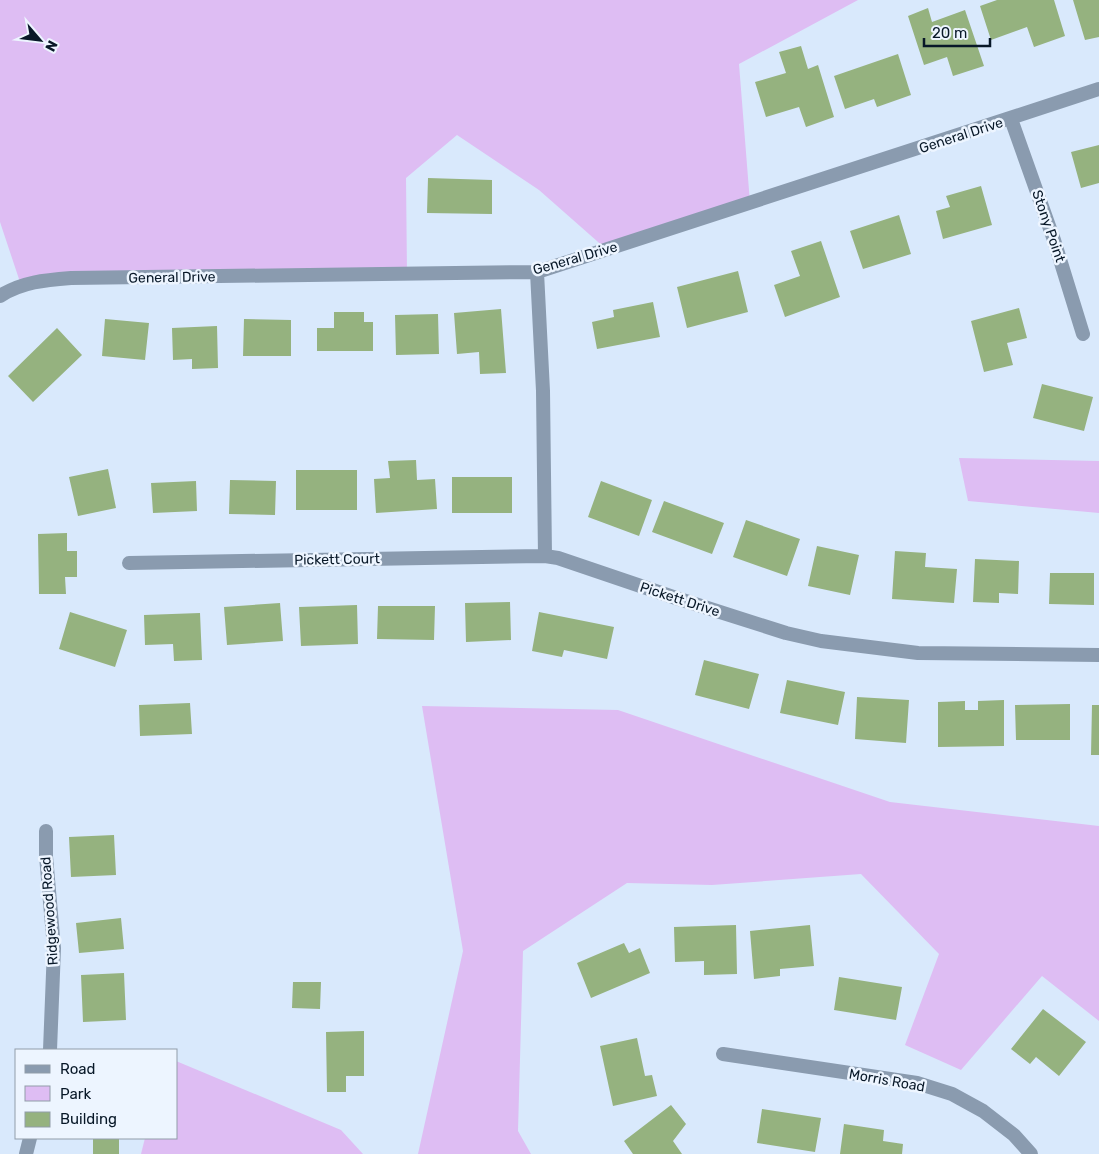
<svg xmlns="http://www.w3.org/2000/svg" width="1099" height="1154" font-family="Rubik,sans-serif">
<style>
.green{fill:#debdf3}
.building{fill:#95b27f}
.lines{fill:none;stroke-linecap:round;stroke-linejoin:round}
.minor{stroke:#8a9baf;stroke-width:14}
.labels{text-anchor:middle;stroke-width:5;stroke-linejoin:round;paint-order:stroke}
.street-label{font-size:14px;fill:#081828;stroke:#edf5ff}
</style>
<rect width="100%" height="100%" fill="#d9e9fc"/>
<path class="green" d="M0 0H858L739 64 750 203 606 249 539 190 457 135 406 178 407 273 21 285 0 222Z
M959 458 1099 461V513L968 501Z
M422 706 618 710 890 802 1099 826V1021L1042 976 961 1070 905 1045 939 954 861 874 712 885 627 883 523 951 518 1131 531 1154H418L463 951Z
M176 1061 341 1130 363 1154H141L145 1138H176Z"/>
<path class="building" d="M997 0H1054L1065 36 1034 47 1027 27 991 40 980 6Z
M1073 0H1099V37L1085 40Z
M928 8 932 22 965 10 984 66 953 76 947 57 924 65 908 16Z
M801 46 808 69 818 65 834 117 806 127 799 107 766 117 755 82 786 73 779 52Z
M898 54 911 95 877 107 874 99 845 109 834 76Z
M1099 145V183L1081 188 1071 152Z
M428 178 492 180V214L427 213Z
M981 186 992 225 943 239 936 211 950 207 946 196Z
M899 215 911 254 863 269 850 231Z
M821 241 840 297 785 317 774 285 800 276 791 251Z
M738 271 748 312 687 328 677 287Z
M653 302 660 337 597 349 592 322 614 317 613 310Z
M1019 308 1027 338 1007 343 1013 365 984 372 971 321Z
M501 309 506 373 480 374 479 352 457 354 454 313Z
M334 312H364V322H373V351H317V328H334Z
M438 314 439 354 396 355 395 315Z
M105 319 149 323 145 360 102 356Z
M244 319 291 320V356H243Z
M217 326 218 368 192 369V359L173 360 172 328Z
M57 328 82 355 33 402 8 376Z
M1042 384 1093 397 1084 431 1033 418Z
M416 460 417 480 435 479 437 509 376 513 374 479 390 478 388 461Z
M108 469 116 508 78 516 69 477Z
M296 470H357V510H296Z
M452 477H512V513H452Z
M230 480 276 481 275 515 229 514Z
M196 481 197 511 153 513 151 483Z
M601 481 652 500 639 536 588 517Z
M664 501 724 523 712 554 652 532Z
M746 520 800 539 787 576 733 557Z
M67 533V551H77V577H65L66 594H39L38 534Z
M817 546 859 555 850 595 808 586Z
M895 551 926 553 925 567 957 569 954 603 892 599Z
M975 559 1019 561 1018 594 999 593V603L973 602Z
M1050 573H1094V605L1049 604Z
M510 602 511 640 466 642 465 603Z
M280 603 283 641 227 645 224 607Z
M357 605 358 644 301 646 299 607Z
M378 606H435L434 640 377 639Z
M70 612 127 630 115 667 59 649Z
M539 612 614 627 607 659 564 650 562 657 532 651Z
M200 613 202 660 174 661 173 644 145 645 144 615Z
M704 660 759 674 749 709 695 695Z
M787 680 845 692 838 725 780 713Z
M857 697 909 700 906 743 855 739Z
M1004 700V746L938 747V702L965 701V710H978V701Z
M190 703 192 734 140 736 139 705Z
M1070 704V740H1016L1015 705Z
M1092 705H1099V755H1091Z
M114 835 116 875 71 877 69 837Z
M121 918 124 949 79 953 76 923Z
M736 925 737 974 704 975V961L675 962 674 927Z
M810 925 814 966 780 969V976L754 979 750 931Z
M624 943 629 953 640 948 650 973 591 998 577 963Z
M124 973 126 1020 83 1022 81 975Z
M839 977 902 987 896 1020 834 1010Z
M293 982H321L320 1009 292 1008Z
M1043 1009 1086 1042 1059 1076 1036 1057 1030 1064 1011 1049Z
M364 1031V1076H346V1092H327L326 1032Z
M637 1038 645 1076 652 1075 657 1096 613 1106 600 1046Z
M671 1105 686 1124 673 1141 682 1154H633L624 1141Z
M762 1109 821 1118 815 1152 757 1143Z
M844 1124 884 1130 883 1141 903 1144 902 1154H840Z
M93 1138H119V1154H93Z"/>
<g class="lines">
<path class="minor" d="M1011 119 1054 240 1083 334
M537 272 543 391 545 556
M0 296C22 282 45 280 71 278L537 272 1099 89
M129 563 545 556 558 558 676 598 786 633 821 641 918 653 1099 655
M46 831V856L54 948 50 1050
M723 1054 917 1083 952 1094 983 1111 1014 1135 1031 1154
M26 1154 30 1138"/>
</g>
<g class="labels">
<g class="street-label">
<text transform="translate(961 135) rotate(-18)" y="5">General Drive</text>
<text transform="translate(1049 226) rotate(71)" y="5">Stony Point</text>
<text transform="translate(575 258) rotate(-16)" y="5">General Drive</text>
<text transform="translate(172 277) rotate(-1)" y="5">General Drive</text>
<text transform="translate(337 559) rotate(-1)" y="5">Pickett Court</text>
<text transform="translate(680 599) rotate(18)" y="5">Pickett Drive</text>
<text transform="translate(49 911) rotate(-94)" y="5">Ridgewood Road</text>
<text transform="translate(887 1080) rotate(10)" y="5">Morris Road</text>
</g>
</g>
<rect x="15" y="1049" width="162" height="90" fill="#edf5ff" stroke="#919da9"/>
<rect x="25" y="1065" width="25" height="8" fill="#8a9baf" stroke="#919da9"/>
<text x="60" y="1074" font-size="15" fill="#081828">Road</text>
<rect x="25" y="1086" width="25" height="15" fill="#debdf3" stroke="#919da9"/>
<text x="60" y="1099" font-size="15" fill="#081828">Park</text>
<rect x="25" y="1112" width="25" height="15" fill="#95b27f" stroke="#919da9"/>
<text x="60" y="1124" font-size="15" fill="#081828">Building</text>
<g transform="translate(40 40) rotate(118)" stroke="#edf5ff" stroke-width="4" paint-order="stroke">
<path d="M0-4L9 19L0 12L-9 19Z" fill="#081828"/>
<text y="-8" font-size="14" font-weight="bold" text-anchor="middle" fill="#081828">N</text>
</g>
<path d="M924 38v8h66v-8" fill="none" stroke="#081828" stroke-width="2.5"/>
<text x="932" y="38" font-size="15" fill="#081828" stroke="#edf5ff" stroke-width="4" paint-order="stroke">20 m</text>
</svg>
